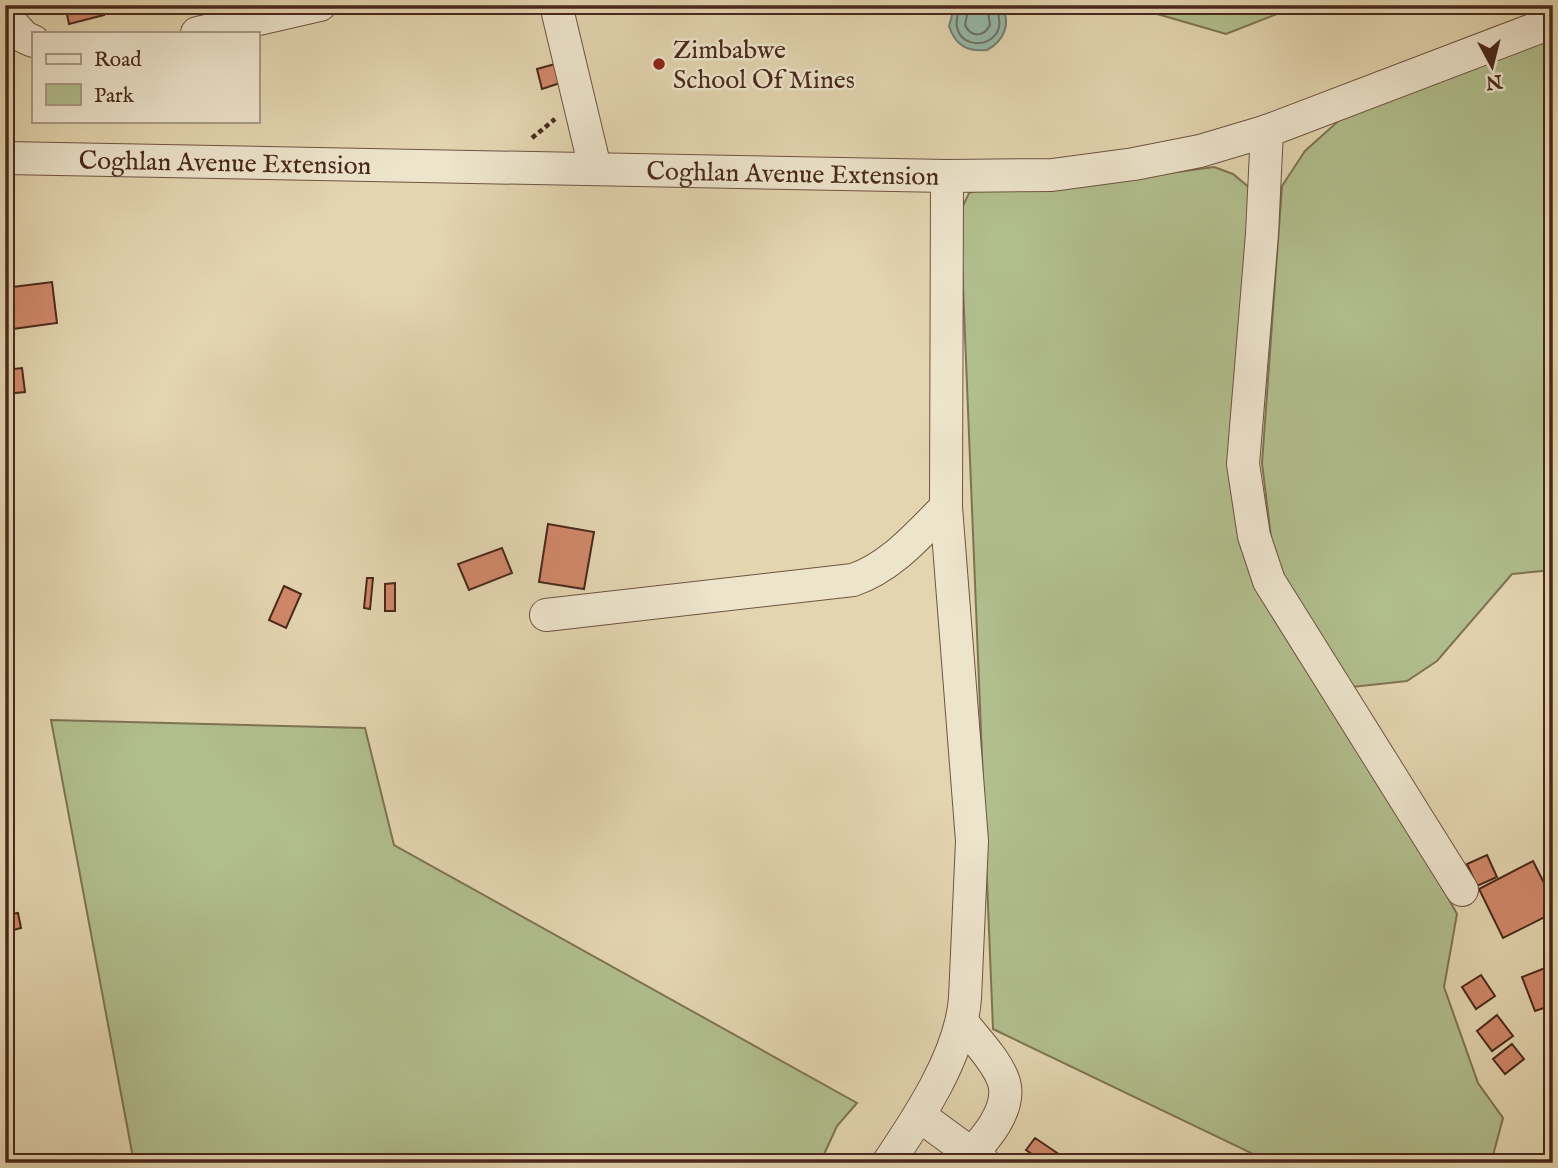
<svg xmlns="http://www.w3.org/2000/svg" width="1558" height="1168" font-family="'IM FELL English',serif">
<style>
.green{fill:#b1be8d;stroke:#7e7354;stroke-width:2}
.water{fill:#95b9a9;stroke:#777f71;stroke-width:2}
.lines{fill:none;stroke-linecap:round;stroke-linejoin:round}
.shore{stroke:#707062;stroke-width:2}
.building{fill:#d0886a;stroke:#4a281c;stroke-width:2}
.minor-casing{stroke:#705341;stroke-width:34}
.path{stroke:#4a281c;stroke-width:4.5;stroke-dasharray:5 3.5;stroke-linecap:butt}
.minor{stroke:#ede4cc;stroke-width:32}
.poi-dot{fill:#8f2418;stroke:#ede4cc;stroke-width:2.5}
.labels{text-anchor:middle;stroke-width:5;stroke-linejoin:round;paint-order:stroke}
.poi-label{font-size:26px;fill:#4a281c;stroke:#ede4cc;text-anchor:start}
.street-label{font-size:26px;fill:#4a281c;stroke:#ede4cc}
</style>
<rect width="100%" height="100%" fill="#e3d5b0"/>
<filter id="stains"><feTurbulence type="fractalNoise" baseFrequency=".00286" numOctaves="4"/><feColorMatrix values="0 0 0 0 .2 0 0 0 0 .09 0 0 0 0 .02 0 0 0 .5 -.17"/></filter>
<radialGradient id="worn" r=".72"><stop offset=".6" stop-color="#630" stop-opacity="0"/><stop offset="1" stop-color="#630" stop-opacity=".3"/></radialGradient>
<path class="green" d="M1126 5H1300L1226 34Z
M1553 36V570L1512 574 1437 661 1407 681 1352 687 1283 577 1271 537 1262 463 1282 186 1305 151 1345 115Z
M1214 167 1233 174 1251 189 1239 520 1457 914 1444 987 1478 1083 1503 1118 1491 1163H1272L993 1029 960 212 969 193 984 188 1089 184Z
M51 720 365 728 394 845 857 1103 837 1126 820 1163H134Z"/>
<path class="water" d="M955 5H1001C1012 23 1004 41 987 50 967 52 955 45 949 26Z"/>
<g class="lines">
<path class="shore" d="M960 5C959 13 955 20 957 27 961 49 994 48 999 27 1001 20 997 12 996 5
M969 5 965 25C971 38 984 37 990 25L987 5"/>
</g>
<path class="building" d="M65 5H102L104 15 69 24Z
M555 64 560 83 542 89 537 69Z
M52 282 57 323 5 330V288Z
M22 368 25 392 5 394V370Z
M548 524 594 532 584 589 539 582Z
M502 548 512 573 469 590 458 564Z
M367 578H373L370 609 364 608Z
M395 583V611H385V584Z
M284 586 301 594 286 628 269 620Z
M1487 855 1497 877 1477 886 1467 864Z
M1533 861 1553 901V913L1503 938 1479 889Z
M18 913 21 928 6 932 5 915Z
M1553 965V1005L1535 1011 1522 977Z
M1481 975 1495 996 1476 1009 1462 987Z
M1497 1015 1513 1036 1492 1051 1477 1031Z
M1512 1044 1524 1059 1505 1074 1493 1059Z
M1035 1138 1072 1163H1045L1026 1150Z"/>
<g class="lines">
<defs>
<g id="minor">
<path d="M556 5 595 168"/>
<path d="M5 16 24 37 33 41"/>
<path d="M197 33 320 5"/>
<path d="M1267 131 1262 234 1243 464 1254 536 1269 581 1462 890"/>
<path id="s1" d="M5 158 947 176 1052 175 1134 164 1200 151 1267 131 1553 22"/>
<path d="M546 615 853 580C891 567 918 535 946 507"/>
<path d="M963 1023C975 1039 994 1058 1002 1077 1016 1107 983 1142 963 1163"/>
<path d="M920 1116 984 1163"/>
<path d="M888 1163C919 1117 961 1054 965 998L972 841 946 507 947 176"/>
</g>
</defs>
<use href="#minor" class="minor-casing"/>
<path class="path" d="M532 138 555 119"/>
<use href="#minor" class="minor"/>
</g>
<circle class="poi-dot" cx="659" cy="64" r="7"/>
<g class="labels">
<g class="poi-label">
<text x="673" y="58">Zimbabwe<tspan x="673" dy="30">School Of Mines</tspan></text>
</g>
<g class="street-label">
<text dy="9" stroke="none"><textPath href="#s1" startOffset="220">Coghlan Avenue Extension</textPath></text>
<text dy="9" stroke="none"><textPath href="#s1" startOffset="788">Coghlan Avenue Extension</textPath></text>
</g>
</g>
<rect width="1558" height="1168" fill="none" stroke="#e3d5b0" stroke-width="28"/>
<rect x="7" y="7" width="1544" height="1154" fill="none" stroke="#4a281c" stroke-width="3.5"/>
<rect x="14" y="14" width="1530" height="1140" fill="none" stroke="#4a281c" stroke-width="2"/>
<rect x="32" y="32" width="228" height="91" fill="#ede4cc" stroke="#ac9986" stroke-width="2"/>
<rect x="46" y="54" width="35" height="10" fill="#ede4cc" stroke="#ac9986" stroke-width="2"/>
<text x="94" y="66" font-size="21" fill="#4a281c">Road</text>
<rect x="46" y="84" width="35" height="21" fill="#b1be8d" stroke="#ac9986" stroke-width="2"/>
<text x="94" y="102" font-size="21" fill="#4a281c">Park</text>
<g transform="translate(1492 66) rotate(173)" stroke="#ede4cc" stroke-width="5" paint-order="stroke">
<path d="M0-5L12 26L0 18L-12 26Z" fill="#4a281c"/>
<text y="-10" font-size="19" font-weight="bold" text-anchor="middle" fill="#4a281c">N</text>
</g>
<rect width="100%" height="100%" filter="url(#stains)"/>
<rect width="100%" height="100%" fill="url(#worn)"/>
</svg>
